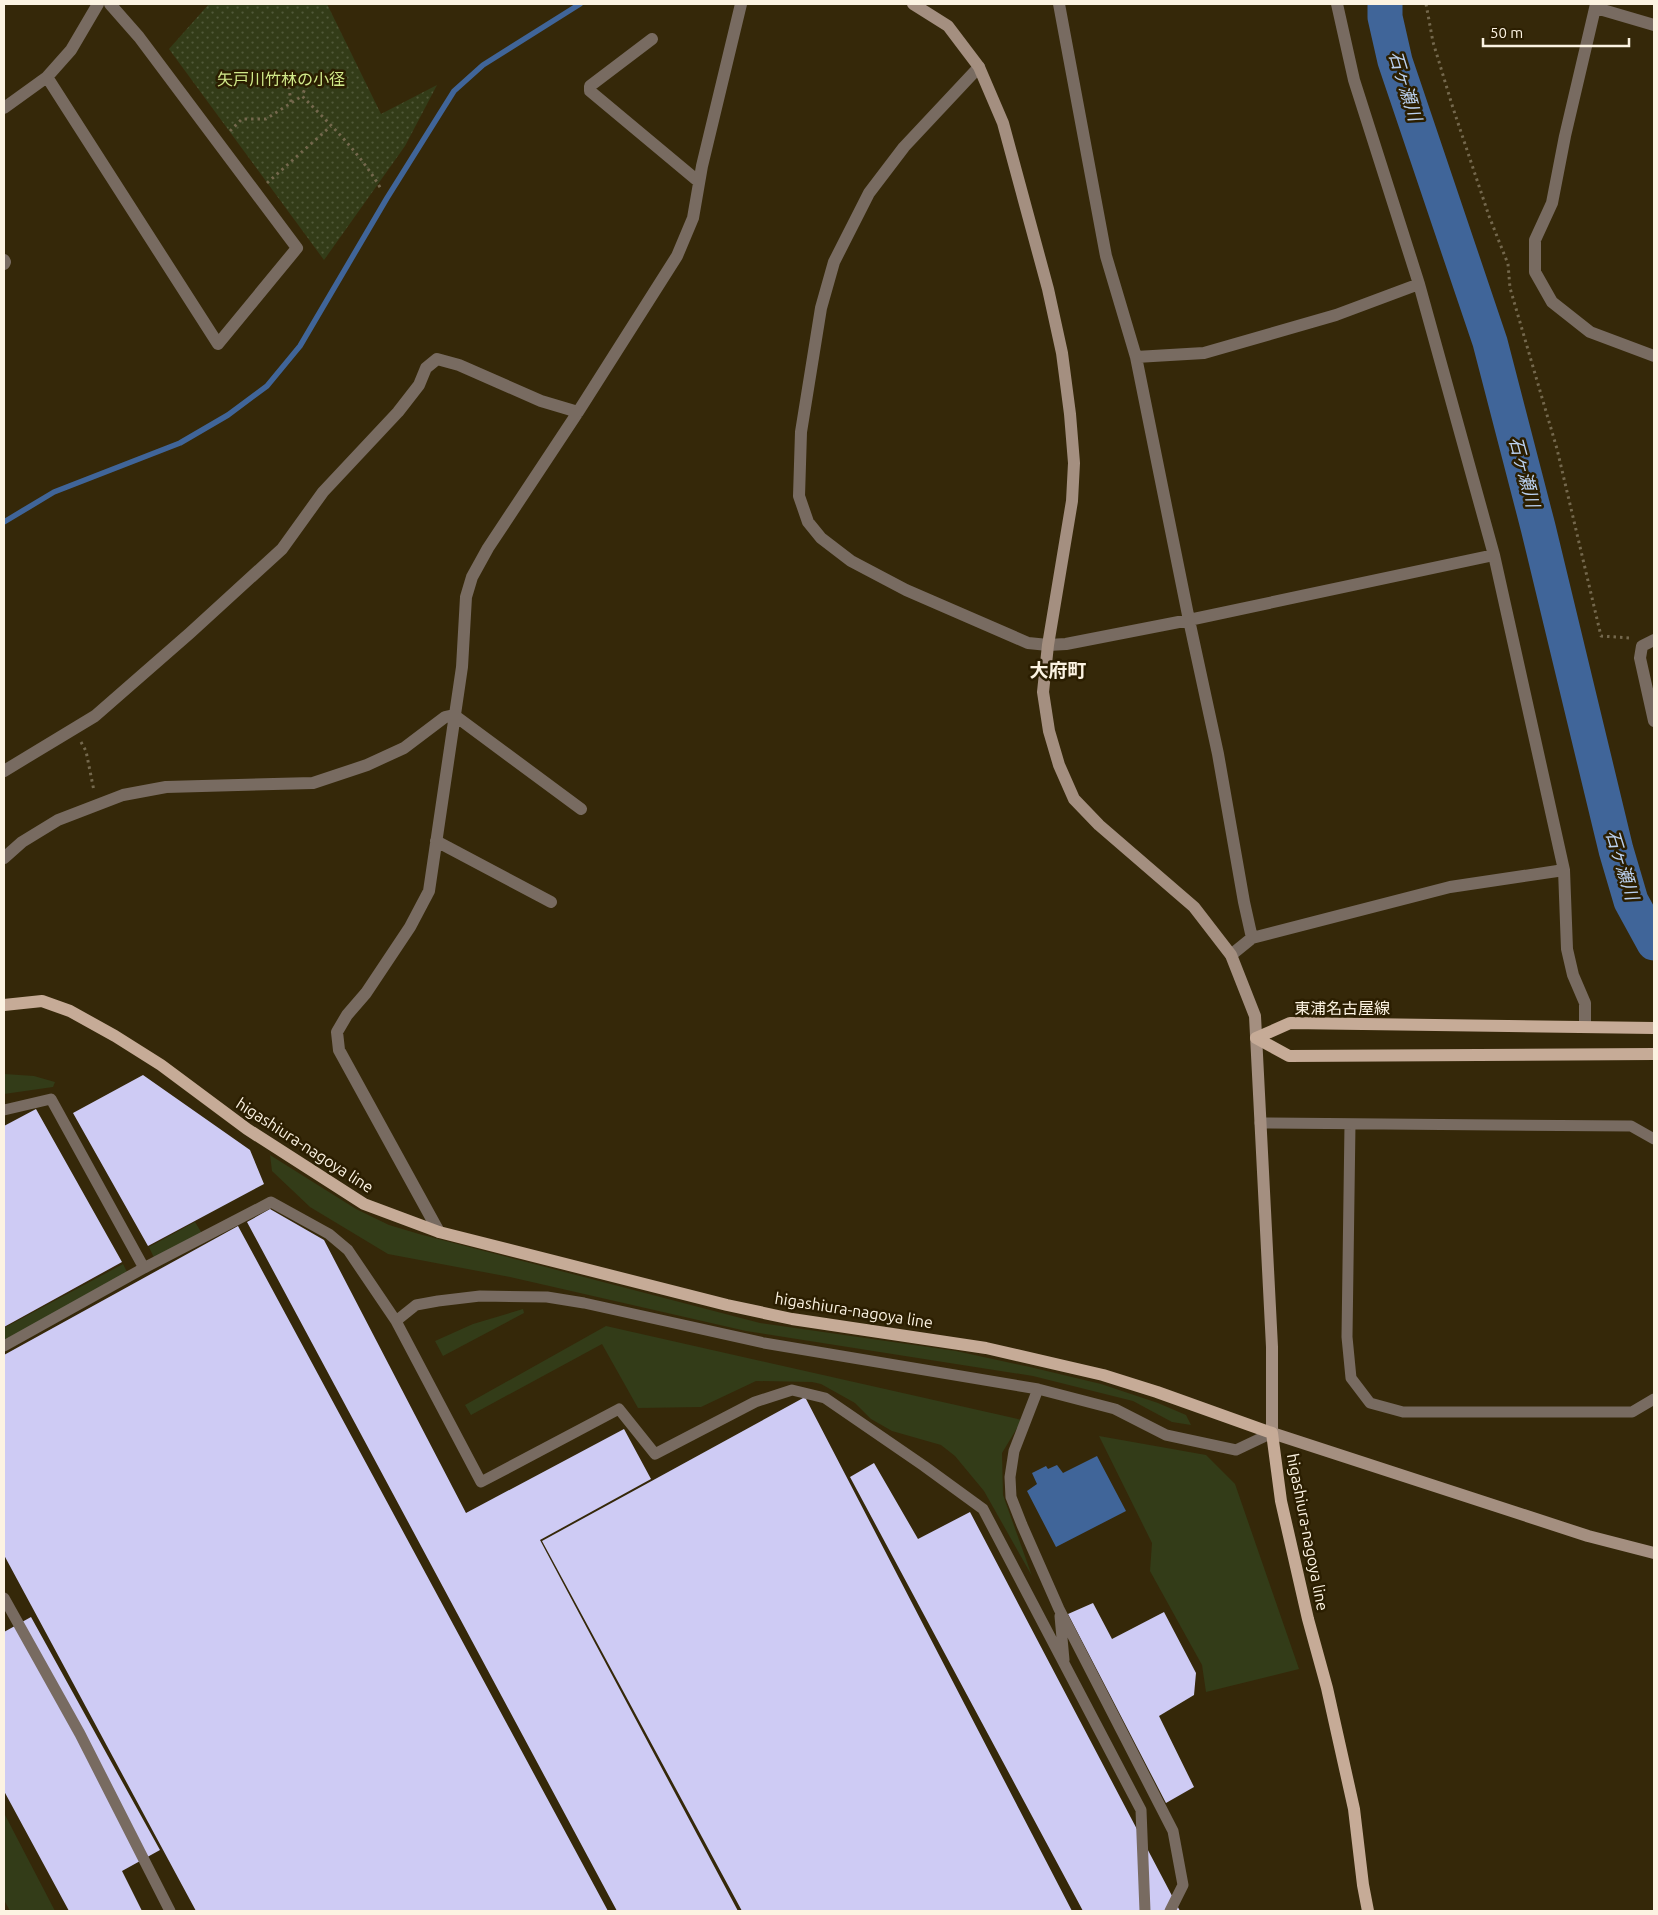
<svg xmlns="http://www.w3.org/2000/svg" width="1658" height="1915" font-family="Ubuntu,'Noto Sans JP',sans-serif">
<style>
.grass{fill:#333c18}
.park{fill:url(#park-dots)}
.water{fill:#406599}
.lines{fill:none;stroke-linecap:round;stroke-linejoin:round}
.stream{stroke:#406599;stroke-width:5.5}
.river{stroke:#406599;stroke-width:35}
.building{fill:#cecbf4}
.path{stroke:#74684d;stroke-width:3;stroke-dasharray:2.5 4;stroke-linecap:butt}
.lane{stroke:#786b61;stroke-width:11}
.street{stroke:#786b61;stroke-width:12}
.secondary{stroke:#a48f80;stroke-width:12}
.primary{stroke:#c6ab97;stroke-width:12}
.labels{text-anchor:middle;stroke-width:5;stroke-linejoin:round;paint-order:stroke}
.park-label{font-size:16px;fill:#d1e989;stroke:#2b1e01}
.street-label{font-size:16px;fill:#fcf3e2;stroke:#2b1e01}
.water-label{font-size:18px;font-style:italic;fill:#bbd1f0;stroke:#2b1e01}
.quarter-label{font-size:19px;font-weight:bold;fill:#fcf3e2;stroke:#2b1e01}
</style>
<defs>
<pattern id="park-dots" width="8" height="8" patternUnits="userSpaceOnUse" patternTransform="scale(1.25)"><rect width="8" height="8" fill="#333c18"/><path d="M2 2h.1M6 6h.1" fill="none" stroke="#515939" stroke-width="1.8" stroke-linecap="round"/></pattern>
</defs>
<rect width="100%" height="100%" fill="#352809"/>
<path class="grass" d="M4 1074 34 1076 55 1082 53 1087 4 1094Z
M270 1155 356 1209 389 1225 419 1234 760 1323 956 1351 1030 1367 1101 1384 1158 1403 1186 1415 1191 1425 1172 1422 1133 1401 1033 1376 746 1331 510 1277 388 1254 310 1207 272 1171Z
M195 1222 203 1235 155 1260 149 1247Z
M123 1264 128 1274 4 1344V1328Z
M523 1309 524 1313 443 1356 435 1341 473 1324Z
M606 1326 1022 1420 1002 1453 1003 1495 1032 1576 984 1491 955 1456 941 1445 892 1431 871 1419 855 1403 821 1384 812 1382 756 1381 701 1407 638 1408 602 1344 471 1415 465 1405Z
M1099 1436 1206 1455 1235 1484 1299 1669 1206 1692 1202 1665 1150 1571 1152 1543Z
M4 1813 55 1911H10L4 1900Z"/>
<path class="park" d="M209 4H327L381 114 437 85 405 146 324 260 169 49Z"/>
<path class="water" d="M1097 1456 1126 1511 1056 1547 1027 1491 1037 1484 1032 1473 1046 1466 1048 1469 1057 1465 1063 1473Z"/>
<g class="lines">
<path class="stream" d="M4 522 54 492 180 443 228 415 267 386 300 346 387 198 454 91 483 65 580 4"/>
<path class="river" d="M1385 4V17L1395 61 1490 342 1538 527 1616 850 1631 901 1654 943"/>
</g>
<path class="building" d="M143 1075 250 1150 264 1184 148 1246 73 1113Z
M36 1109 122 1262 4 1327V1126Z
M270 1209 324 1240 466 1513 624 1429 651 1479 540 1540 738 1911H617L247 1222Z
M238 1226 608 1911H196L4 1555V1355Z
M805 1397 1072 1911H742L542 1541Z
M874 1463 918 1539 970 1512 1180 1911H1083L850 1477Z
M1093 1603 1112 1639 1164 1612 1196 1673 1194 1695 1159 1716 1194 1787 1166 1803 1068 1614Z
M31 1617 160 1850 122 1871 142 1911H69L4 1791V1632Z"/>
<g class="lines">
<path class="path" d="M1426 4 1433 42 1453 108 1489 216 1508 264 1510 288 1557 449 1601 636 1630 638
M291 102 289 88 295 77 306 86 302 96
M230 131 242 119H266L302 96C330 124 361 154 381 189
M267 183 331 126
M81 742 86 751 94 791"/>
<path class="lane" d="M4 1110 51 1099 144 1268
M1260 1123 1631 1126 1654 1139
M1350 1124 1347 1337 1351 1378 1370 1403 1403 1412H1632L1654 1399
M396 1321 416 1305 438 1301 480 1296 547 1297 584 1303 764 1343 1038 1389 1115 1409 1166 1435 1236 1450 1272 1433
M4 1346 144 1268 271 1202 329 1234 348 1250 396 1321 481 1482 619 1409 655 1454 755 1402 792 1390 825 1398 924 1466 983 1509 1141 1810 1145 1911
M1038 1389 1014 1451 1010 1477 1011 1497 1022 1525 1059 1609 1173 1831 1183 1885 1170 1911
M4 1598 80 1734 170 1911
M1060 1616 1064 1660"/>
<path class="street" d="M1059 4 1106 256 1136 357 1189 620 1218 754 1244 902 1252 938
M1337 4 1354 80 1419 284 1494 555 1564 870 1567 949 1573 975 1585 1003V1027
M1596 4 1565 136 1552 203 1535 240V272L1552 302 1590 332 1654 356
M1596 8 1654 25
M652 39 590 86V91L699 182
M979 67 904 147 869 193 834 262 821 308 801 432 799 496 808 522 821 538 851 561 906 590 1028 643 1048 645 1066 644 1189 620 1494 555
M47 77 218 344 297 248 139 37 110 4
M4 108 47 77 71 50 98 4
M4 260 5 262 4 264
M1136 357 1204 353 1336 315 1419 284
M1654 640 1642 646 1640 658 1654 721
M4 771 95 716 190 633 282 549 323 492 398 412 419 385 426 368 437 359 459 365 541 401 578 412
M436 841 551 902
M4 858 22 842 58 820 123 795 166 787 313 783 367 765 404 748 445 717 454 715 581 809
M1231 955 1252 938 1450 887 1564 870
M439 1232 339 1050 337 1032 347 1015 366 993 410 927 429 891 462 667 466 597 472 577 488 548 578 412 677 256 693 218 702 166 741 4"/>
<path class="secondary" d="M913 4 948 26 979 67 1003 123 1048 289 1062 353 1070 414 1074 463 1072 501 1048 645 1043 692 1049 731 1059 765 1074 799 1099 825 1194 907 1231 955 1255 1016 1272 1347V1433L1588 1536 1654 1553"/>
<path class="primary" d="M4 1005 42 1001 70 1011 115 1036 161 1065 247 1129 364 1204 439 1232 727 1305 792 1319 986 1348 1103 1375 1157 1392 1272 1433 1281 1501 1308 1619 1327 1688 1354 1809 1363 1885 1368 1911
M1256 1038 1289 1056 1654 1054
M1256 1038 1290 1023 1654 1028"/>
</g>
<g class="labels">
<g class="park-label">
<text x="281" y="85">矢戸川竹林の小径</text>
</g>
<g class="street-label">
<text x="1342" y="1014">東浦名古屋線</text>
<text transform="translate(305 1145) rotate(33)" y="6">higashiura-nagoya line</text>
<text transform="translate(854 1310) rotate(9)" y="6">higashiura-nagoya line</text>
<text transform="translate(1308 1532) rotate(79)" y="6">higashiura-nagoya line</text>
</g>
<g class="water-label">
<text transform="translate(1405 86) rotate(73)" y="6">石ヶ瀬川</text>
<text transform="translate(1524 472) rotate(75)" y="6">石ヶ瀬川</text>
<text transform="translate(1622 865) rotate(73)" y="6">石ヶ瀬川</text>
</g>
<g class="quarter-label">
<text x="1058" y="677">大府町</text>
</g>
</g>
<rect width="1658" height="1915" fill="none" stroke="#fcf3e2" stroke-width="10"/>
<path d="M1483 38v8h146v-8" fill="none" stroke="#fcf3e2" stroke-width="2.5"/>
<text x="1490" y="38" font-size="15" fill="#fcf3e2" stroke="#2b1e01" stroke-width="4" paint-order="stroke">50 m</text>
</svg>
